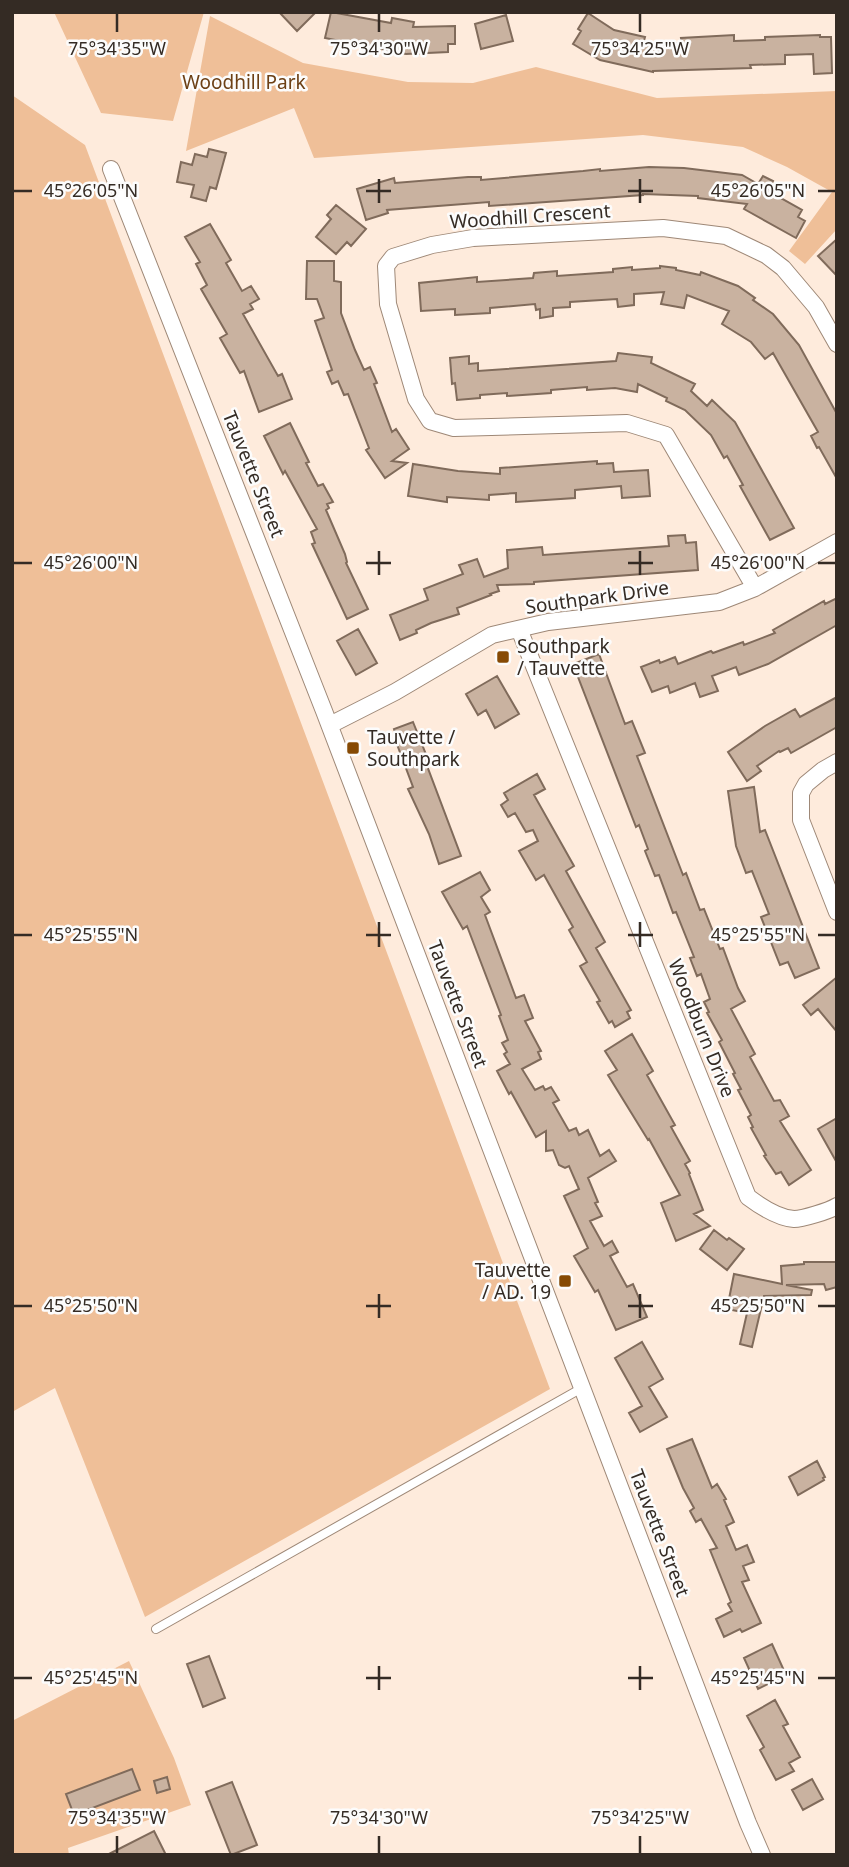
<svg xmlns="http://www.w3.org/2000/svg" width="849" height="1867" font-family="'Noto Sans',sans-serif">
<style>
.green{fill:#efbf98}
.building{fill:#c9b2a0;stroke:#806b5b;stroke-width:2}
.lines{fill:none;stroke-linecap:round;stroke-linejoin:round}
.service-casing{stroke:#9e8877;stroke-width:10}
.minor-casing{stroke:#9e8877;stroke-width:18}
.service{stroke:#fff;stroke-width:8}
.minor{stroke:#fff;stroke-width:16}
.ticks{fill:none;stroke:#342b24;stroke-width:2.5}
.poi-dot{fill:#864a04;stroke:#fcfcfc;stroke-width:2.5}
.labels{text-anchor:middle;stroke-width:5;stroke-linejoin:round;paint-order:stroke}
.park-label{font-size:19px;fill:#6d4015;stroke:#fcfcfc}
.street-label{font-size:19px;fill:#342b24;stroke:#fcfcfc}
.poi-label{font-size:19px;fill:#342b24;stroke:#fcfcfc;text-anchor:start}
.ticks-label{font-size:18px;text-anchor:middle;fill:#342b24;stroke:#fcfcfc;stroke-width:5;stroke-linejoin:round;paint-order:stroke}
</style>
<rect width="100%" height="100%" fill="#feebdc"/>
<path class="green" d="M54 12H204L173 121 101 113Z
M210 16 303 63 408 82 473 83 536 67 657 98 837 91V229L805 264 789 251 832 192 787 167 743 147 643 135 314 158 294 108 186 151Z
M12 95 85 145 550 1389 145 1617 55 1388 12 1412Z
M129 1661 174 1758 191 1805 68 1848 69 1855H12V1721Z"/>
<path class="building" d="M279 12H316L297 31Z
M331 12 391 23 392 18 414 22 413 27 455 26V44H448V52L406 54 325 38Z
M588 13 614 30 645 37 643 44 682 43 681 38 734 35V41L765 40V37L820 35V37H831L832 73 814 74 813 54 785 55V64L750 65 751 68 653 71V72L600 60 573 44 581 31 578 29Z
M506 15 513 41 481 49 475 24Z
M209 149 226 153 216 189 210 187 206 201 191 197 194 185 177 182 181 162 192 165 195 154 207 157Z
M649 167 684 168 742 175 758 184 763 176 773 181 769 189 773 191 772 193 802 210 798 217 805 221 796 238 744 209 747 204 698 198V196L643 194V195L489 206V202L387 210 388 213 366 220 357 189 394 178 395 183 468 177H481V180L583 171 600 169V171Z
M336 205 366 229 351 246 347 242 336 254 316 237 331 219 327 215Z
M210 224 231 260 226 263 242 291 251 286 259 299 250 304 253 309 243 314 278 376 282 374 292 399 259 412 244 371 240 373 220 338 227 334 201 289 207 285 196 264 200 262 185 237Z
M837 239V276L818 256Z
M307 261H334V281L341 282V313L355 350 364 370 370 367 377 383 374 384 392 432 396 429 409 449 392 461 407 463 385 478 366 450 369 448 348 394 344 395 338 381 332 384 327 372 332 370 315 321 324 318 317 299H306Z
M660 266 676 268V270L700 275 701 272 738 286 755 298 753 300 773 314 799 345 837 414V479L819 447 817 448 811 436 818 432 773 353 765 359 751 342 722 324 729 311 687 295 684 308 661 304 664 292 634 294V305L618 307 617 299 570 302V307L553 308V316L540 318V309L536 310 535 304 490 308V313L455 315V309L421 311 419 283 477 277V282L533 278 534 273 557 271V276L613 272V269L632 267V270L660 268Z
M618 353 652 357 651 363 695 384 691 391 707 406 712 400 735 422 794 528 770 540 740 486 743 485 727 456 724 458 711 435 685 410 666 401 667 398 638 384 637 392 615 388 587 390V387L551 390V393L507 396V393L480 395V398L457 400 455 383 452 384 450 358 469 356V364L478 363V371L616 361Z
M290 423 309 462 306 463 318 486 323 484 333 502 327 504 329 508 326 510 345 554 347 562 346 563 368 609 347 619 312 544 315 543 311 532 317 529 285 471 283 474 264 436Z
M597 461V464L613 463 614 472 648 470 650 496 622 498 621 486 575 490V498L516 502V493L489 495V500L447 497V502L408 496 413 464 458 471 500 474V468Z
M685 535 686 543 696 542 698 570 534 582V584L497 585 499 591 490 594 491 595 457 608 459 614 431 623 416 630 417 633 400 640 390 615 428 600 424 589 463 574 459 565 477 559 484 577 508 568 507 550 542 547 543 555 669 546 668 536Z
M837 598V625L768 664 739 675 736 667 712 676 718 691 700 697 695 683 670 693 668 686 652 692 641 667 659 660 660 663 675 657 678 664 711 651 713 653 743 642 744 645 775 633 773 630 824 601 825 604Z
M358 629 377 663 356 675 337 641Z
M599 654 625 724 632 721 645 753 637 756 683 875 686 873 700 910 704 909 720 949 723 948 738 988 745 1001 731 1009 755 1054 750 1057 774 1101 780 1100 789 1116 780 1121 811 1170 789 1185 781 1172 776 1174 764 1156 766 1155 751 1128 753 1127 748 1117 751 1115 738 1090 741 1089 733 1074 735 1073 719 1042 722 1040 707 1013 709 1012 704 1002 710 999 701 974 697 976 690 958 694 957 676 912 673 913 659 875 655 876 645 851 648 849 639 825 636 827 573 664Z
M497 676 519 714 495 728 486 710 478 715 466 694Z
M837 697V727L791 753 788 748 780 752 779 751 757 766 761 771 747 781 728 752 765 726 795 709 800 717Z
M413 722 429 762 426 763 461 856 439 864 429 834 408 789 413 787 395 739 397 738 394 729Z
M537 774 545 789 534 795 574 866 566 871 605 942 596 948 631 1010 627 1012 630 1018 615 1027 612 1021 609 1023 597 1002 600 1001 580 966 587 962 569 930 573 927 544 875 536 880 519 851 538 841 533 830 526 832 515 813 508 817 501 805 508 800 504 793Z
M754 787 760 832 765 830 819 968 795 978 788 962 780 965 761 917 769 914 752 871 746 873 736 846 728 791Z
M480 872 490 890 481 897 490 912 485 915 516 998 524 995 533 1018 525 1021 541 1051 538 1052 541 1059 522 1069 535 1090 543 1086 545 1090 551 1087 559 1100 553 1103 569 1131 576 1128 579 1135 588 1130 600 1156 609 1150 616 1161 588 1178 598 1202 595 1203 602 1216 590 1221 604 1246 612 1241 618 1252 610 1256 627 1287 633 1284 647 1317 616 1330 598 1290 595 1292 574 1256 588 1248 564 1196 579 1189 569 1166 565 1168 559 1165 553 1150 546 1151V1131L536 1137 511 1092 509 1094 497 1071 510 1064 504 1054 507 1052 502 1043 508 1040 499 1016 501 1015 467 926 463 929 442 892Z
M837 977V1032L818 1009 811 1015 803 1005Z
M632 1034 653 1071 647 1075 675 1125 671 1127 690 1161 685 1164 690 1173 689 1174 703 1210 694 1214 710 1226 676 1241 661 1203 680 1195 649 1139 648 1140 608 1075 617 1070 605 1051Z
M837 1118V1163L818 1129Z
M714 1230 727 1240 729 1238 744 1249 727 1270 700 1249Z
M804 1262H837V1287L826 1290 824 1284 786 1285 812 1290 811 1295 764 1296 752 1347 740 1344 747 1313 727 1309 734 1274 782 1284 781 1266 804 1264Z
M642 1342 663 1379 649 1387 667 1417 640 1432 629 1413 642 1406 615 1358Z
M692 1439 712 1488 717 1484 726 1499 724 1500 734 1522 726 1526 736 1550 747 1545 754 1562 743 1566 749 1580 742 1582 761 1623 742 1632 740 1629 724 1637 716 1619 732 1611 728 1604 731 1602 710 1550 717 1548 701 1519 696 1522 690 1511 694 1508 683 1488 667 1449Z
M817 1461 825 1477 823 1478 824 1480 798 1495 789 1477Z
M772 1644 786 1675 758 1689 744 1658Z
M209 1656 225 1698 203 1707 187 1664Z
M775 1700 788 1724 783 1726 800 1757 789 1763 794 1771 776 1780 760 1750 764 1747 747 1716Z
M132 1769 140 1790 74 1815 66 1794Z
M167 1777 170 1789 157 1793 154 1781Z
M812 1779 823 1799 803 1810 792 1790Z
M232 1782 257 1845 231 1855 206 1792Z
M154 1831 166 1855H107Z"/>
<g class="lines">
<defs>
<path id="service" d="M156 1629 582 1388"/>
<path id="minor" d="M111 169 324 711 748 1823 762 1855
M755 588 666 435 627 423 454 428 430 421 416 399 388 304 386 266 393 257 432 245 473 238 663 228 726 236 766 255 783 268 816 307 837 344
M519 629 748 1197C760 1206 779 1218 794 1219 802 1219 829 1211 837 1206
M330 725 395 692 492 635 548 622 719 602 755 588 837 542
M837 762 823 770 806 784 801 793V820L837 912"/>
</defs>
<use href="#service" class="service-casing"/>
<use href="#minor" class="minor-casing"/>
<use href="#service" class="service"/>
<use href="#minor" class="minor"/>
</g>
<path class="ticks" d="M117 14V32M379 14V32M640 14V32M379 179V203M640 179V203M14 191H32M366 191H391M628 191H653M818 191H835M379 551V575M640 551V575M14 563H32M366 563H391M628 563H653M818 563H835M379 922V947M640 922V947M14 935H32M366 935H391M628 935H653M818 935H835M379 1294V1318M640 1294V1318M14 1306H32M366 1306H391M628 1306H653M818 1306H835M379 1666V1690M640 1666V1690M14 1678H32M366 1678H391M628 1678H653M818 1678H835M117 1836V1853M379 1836V1853M640 1836V1853"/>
<g class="poi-dot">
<rect x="496" y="650" width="14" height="14" rx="3.5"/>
<rect x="346" y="741" width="14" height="14" rx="3.5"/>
<rect x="558" y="1274" width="14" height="14" rx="3.5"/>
</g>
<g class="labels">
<g class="park-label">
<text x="244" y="89">Woodhill Park</text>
</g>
<g class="street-label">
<text transform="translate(530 216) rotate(-4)" y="7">Woodhill Crescent</text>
<text transform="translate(254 474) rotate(68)" y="7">Tauvette Street</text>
<text transform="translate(597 597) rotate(-8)" y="7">Southpark Drive</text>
<text transform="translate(458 1004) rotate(69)" y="7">Tauvette Street</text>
<text transform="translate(702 1028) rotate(68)" y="7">Woodburn Drive</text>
<text transform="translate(660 1533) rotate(69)" y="7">Tauvette Street</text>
</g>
<g class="poi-label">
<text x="517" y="653">Southpark<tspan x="517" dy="22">/ Tauvette</tspan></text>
<text x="367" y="744">Tauvette /<tspan x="367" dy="22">Southpark</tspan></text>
<text x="551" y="1277" text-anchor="end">Tauvette<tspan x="551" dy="22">/ AD. 19</tspan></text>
</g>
</g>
<g class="ticks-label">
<text x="117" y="55">75°34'35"W</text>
<text x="379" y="55">75°34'30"W</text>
<text x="640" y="55">75°34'25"W</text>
<text x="91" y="197">45°26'05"N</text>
<text x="758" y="197">45°26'05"N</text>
<text x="91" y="569">45°26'00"N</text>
<text x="758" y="569">45°26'00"N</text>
<text x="91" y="941">45°25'55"N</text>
<text x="758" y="941">45°25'55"N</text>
<text x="91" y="1312">45°25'50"N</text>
<text x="758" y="1312">45°25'50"N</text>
<text x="91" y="1684">45°25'45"N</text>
<text x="758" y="1684">45°25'45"N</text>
<text x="117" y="1824">75°34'35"W</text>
<text x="379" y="1824">75°34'30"W</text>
<text x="640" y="1824">75°34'25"W</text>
</g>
<rect width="849" height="1867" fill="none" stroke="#342b24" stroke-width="28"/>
</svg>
